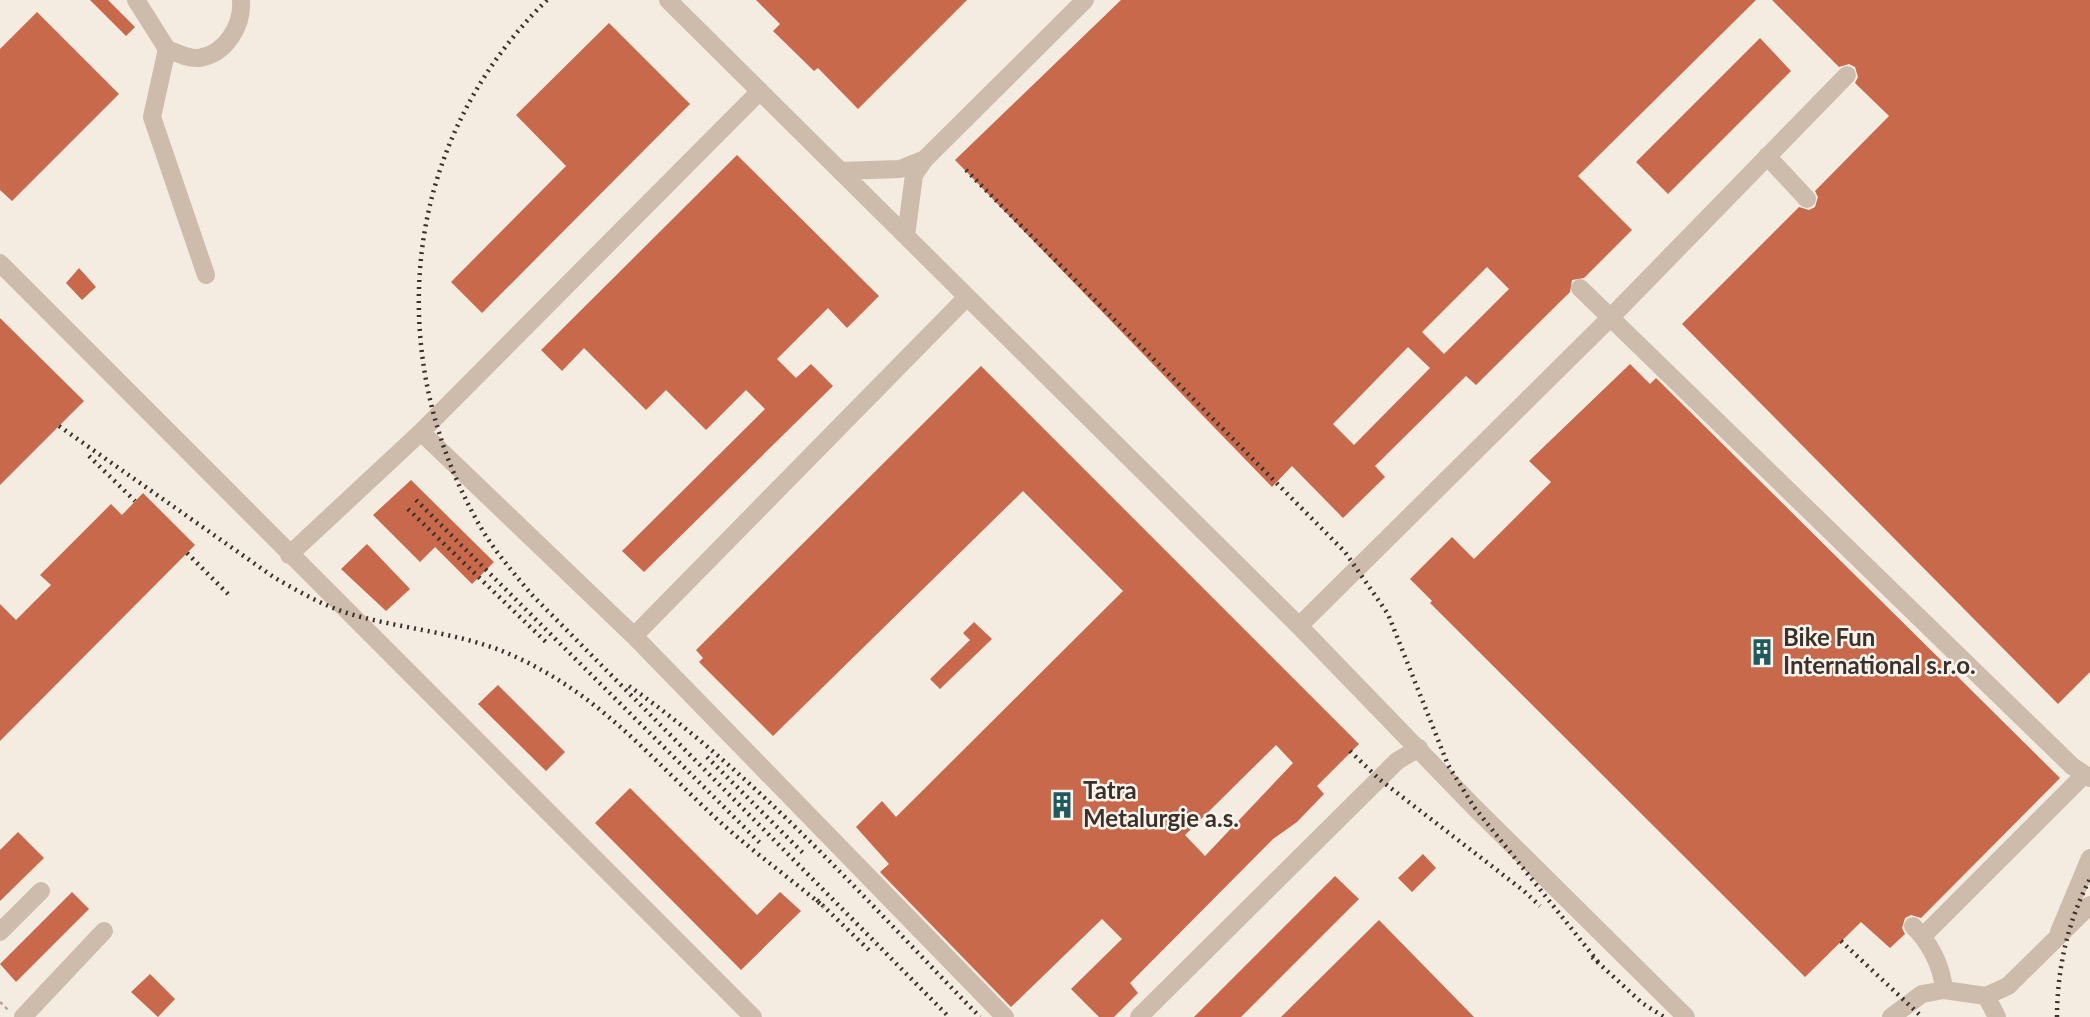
<svg xmlns="http://www.w3.org/2000/svg" width="2090" height="1017" font-family="Lato,sans-serif">
<style>
.building{fill:#c8694b;fill-rule:evenodd}
.lines{fill:none;stroke-linecap:round;stroke-linejoin:round}
.path{stroke:#b9a596;stroke-width:2.5;stroke-dasharray:3.5 3.5;stroke-linecap:butt}
.minor{stroke:#cdbbac;stroke-width:18}
.rail{stroke:#3b302b;stroke-width:4.5;stroke-dasharray:2 5;stroke-linecap:butt}
.labels{text-anchor:middle;stroke-width:5;stroke-linejoin:round;paint-order:stroke}
.poi-label{font-size:24px;font-weight:bold;fill:#3b302b;stroke:#fbf5ee;text-anchor:start}
</style>
<rect width="100%" height="100%" fill="#f4ebe1"/>
<path class="building" d="M90 0H108L135 27 126 36Z
M756 0H967L858 109 818 68 814 71 773 31 780 24Z
M1121 0H1756L1578 176 1632 230 1584 278 1572 280 1570 292 1476 385 1466 376 1375 466 1385 477 1343 518 1292 466 1272 487 955 160ZM1487 267 1509 289 1444 354 1422 332ZM1408 347 1430 368 1354 445 1333 424Z
M1772 0H2090V672L2058 704 1682 324 1799 207 1809 210 1815 207 1818 197 1815 191 1889 116 1855 83 1858 77 1855 67 1849 64 1839 67Z
M37 12 119 94 12 201 0 190V49Z
M609 23 690 104 482 313 451 282 566 166 516 115Z
M1760 38 1791 71 1668 194 1636 162Z
M737 155 879 296 847 328 828 308 777 359 796 378 811 364 833 386 644 572 622 551 765 409 746 390 706 430 666 390 646 410 584 348 562 371 541 350Z
M79 268 96 287 82 300 66 283Z
M0 318 84 401 0 485Z
M1630 364 1650 384 1656 378 2060 778 1921 918 1911 915 1905 918 1902 928 1905 934 1890 948 1861 922 1805 977 1430 603 1432 601 1410 579 1452 537 1474 559 1551 482 1529 461Z
M981 366 1359 744 1317 786 1324 794 1297 822 1273 839 1130 983 1138 993 1114 1017H1099L1071 989 1122 939 1102 919 1011 1007 880 872 889 864 856 827 882 801 896 817 1123 591 1023 491 773 736 699 662 703 658 696 650ZM1276 745 1293 763 1205 856 1185 835Z
M411 480 494 562 472 584 435 547 420 562 373 515Z
M143 493 195 545 0 741V604L16 620 51 585 40 575 111 504 122 515Z
M367 544 410 589 386 611 341 569Z
M974 622 992 639 940 689 930 679 970 640 963 633Z
M498 685 565 752 546 771 478 704Z
M630 788 757 915 780 892 801 911 741 970 595 823Z
M18 832 44 858 0 901V850Z
M1423 854 1436 868 1412 892 1398 878Z
M1335 876 1359 899 1241 1017H1194Z
M72 892 89 909 16 982 0 964Z
M1379 920 1474 1017H1281Z
M150 974 175 999 158 1017 131 992Z"/>
<g class="lines">
<path class="path" d="M0 1002 8 1010"/>
<path class="minor" d="M136 0 167 49C177 53 188 59 199 58 226 54 243 25 241 0
M668 0 1299 626 1474 807 1686 1017
M167 49 152 117 206 275
M1767 156 1807 199
M840 171 900 169 925 159 1085 0
M906 236 914 175 925 159
M0 263 753 1017
M1580 288 2072 766 2090 778
M421 432 634 636 967 297
M289 555 421 432 760 91
M1299 626 1611 317 1847 75
M634 636 1005 1017
M1913 926C1930 943 1942 966 1944 990L1986 996 1997 1017
M0 932 41 891
M2059 932 2090 858
M1923 936 2084 775
M1986 996 2008 986 2090 905
M23 1017 104 931
M1139 1017 1397 761 1419 748
M1891 1017 1922 994 1944 990"/>
<path class="rail" d="M547 0C400 144 380 358 484 533 498 555 516 576 533 596L949 1017
M966 170 1345 552 1388 614 1448 765 1474 807 1599 963
M59 426 275 578C298 591 322 605 347 613 403 630 463 632 516 657 596 694 643 749 705 808 742 844 785 874 824 907
M89 456 135 501
M416 500 760 843
M408 509 549 645
M187 553 231 597
M629 686C760 778 868 903 980 1017
M1350 751 1379 779 1524 891 1540 906
M707 757 806 856
M817 900 872 953
M1841 941 1922 1017
M1592 957 1642 1003 1664 1017
M2057 1017C2057 970 2068 920 2090 879"/>
</g>
<defs>
<symbol id="building-bare" viewBox="-9 -9 18 18"><path d="M-4-6H4V6H1V3H-1V6H-4ZM-2.5-4.3h1.7v1.8h-1.7ZM.8-4.3h1.7v1.8H.8ZM-2.5-1h1.7V.8h-1.7ZM.8-1h1.7V.8H.8Z" fill="#1f5a5e" stroke="#fbf5ee" stroke-width="2.5" paint-order="stroke"/></symbol>
</defs>
<g fill-rule="evenodd">
<use href="#building-bare" x="1743" y="633" width="38" height="38"/>
<use href="#building-bare" x="1043" y="786" width="38" height="38"/>
</g>
<g class="labels">
<g class="poi-label">
<text x="1783" y="646">Bike Fun<tspan x="1783" dy="28">International s.r.o.</tspan></text>
<text x="1083" y="799">Tatra<tspan x="1083" dy="28">Metalurgie a.s.</tspan></text>
</g>
</g>
</svg>
